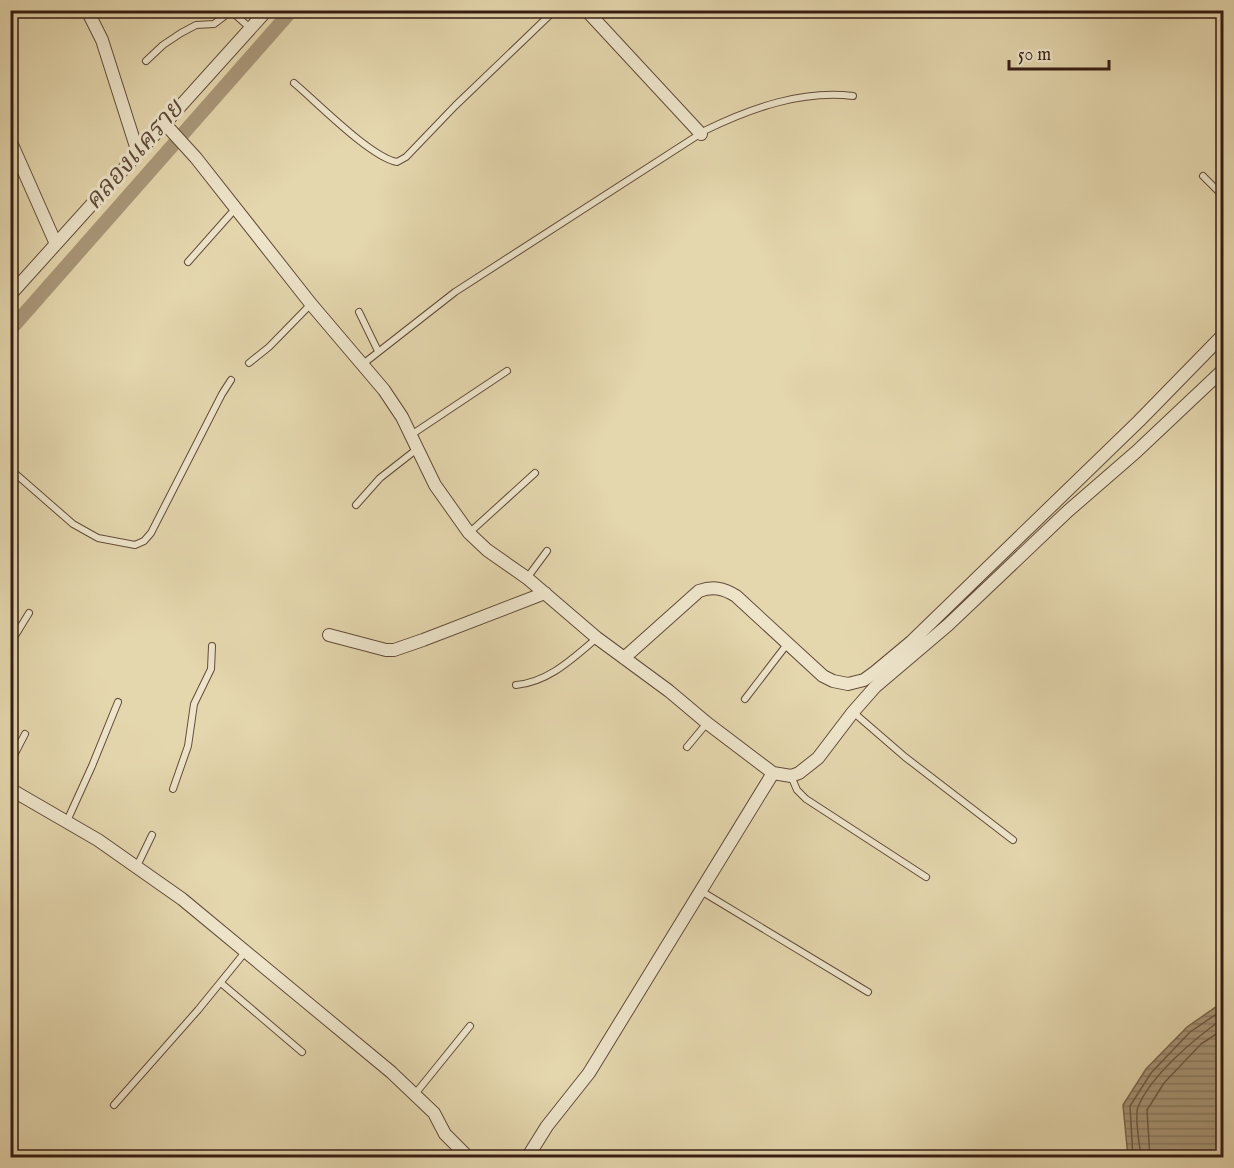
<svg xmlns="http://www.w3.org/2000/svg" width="1234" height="1168" font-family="'IM FELL English','Noto Serif Thai',serif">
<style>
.water{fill:url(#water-rules);stroke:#7b6650;stroke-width:1.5}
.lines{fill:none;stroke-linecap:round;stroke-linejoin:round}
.shore{stroke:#705a46;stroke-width:1.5}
.canal{stroke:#a99779;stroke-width:14}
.service-casing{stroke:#624b3a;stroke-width:8}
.minor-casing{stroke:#624b3a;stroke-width:14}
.service{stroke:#ede4ca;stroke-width:6}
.minor{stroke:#ede4ca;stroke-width:12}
.labels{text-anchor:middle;stroke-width:6;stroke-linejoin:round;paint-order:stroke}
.water-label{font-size:26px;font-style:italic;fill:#5e4837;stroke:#ede4ca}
</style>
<defs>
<pattern id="water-rules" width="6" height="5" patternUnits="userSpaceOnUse" patternTransform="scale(1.5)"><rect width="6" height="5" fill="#a99779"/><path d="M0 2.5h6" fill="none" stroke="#8a7b62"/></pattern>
</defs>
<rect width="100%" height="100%" fill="#e4d6ad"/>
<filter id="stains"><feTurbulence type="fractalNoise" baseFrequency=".00333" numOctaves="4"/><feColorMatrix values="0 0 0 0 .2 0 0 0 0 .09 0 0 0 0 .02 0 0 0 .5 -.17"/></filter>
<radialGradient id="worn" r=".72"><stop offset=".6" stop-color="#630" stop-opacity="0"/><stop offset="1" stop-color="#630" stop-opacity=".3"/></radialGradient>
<path class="water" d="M1223 1002V1157H1128L1123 1105 1146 1069 1187 1027Z"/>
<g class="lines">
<path class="shore" d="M1133 1158 1130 1106 1151 1073 1190 1032 1224 1009
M1141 1158C1140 1145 1134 1117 1138 1107 1151 1075 1195 1038 1224 1018
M1150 1158 1147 1110 1164 1083 1201 1044 1224 1029"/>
<path class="canal" d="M10 330 292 10"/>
<defs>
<path id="service" d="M230 10 250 28
M146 61 163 45 181 33 196 25 214 24 231 11
M294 83C317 102 370 157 397 162L406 157 455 106 555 10
M1203 176 1224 197
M188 262 235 209
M359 312 378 351
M249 363 269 347 311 304
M363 364 455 292 706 130C751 108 802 90 853 96
M411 435 507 371
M10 469 73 524 98 538 135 545 144 541 151 533 222 394 231 380
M356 505 380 478 417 449
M469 533 535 473
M527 578 547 551
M10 644 29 613
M516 685C549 682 573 658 597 638
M745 699 788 643
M853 712 905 757 1013 840
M687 747 707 723
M10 763 25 734
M791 776 797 790 806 799 926 877
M173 789 188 746 194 704 211 669 212 646
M67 821 92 766 118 702
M137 866 152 835
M701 891 868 992
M221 983 302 1052
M415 1094 470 1026
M114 1105 198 1010 246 951
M54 1158 55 1156"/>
<path id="minor" d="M87 10 102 40 138 153
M586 10 701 134
M166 125 196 158 311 304 384 390 402 417 435 485 469 533 487 550 527 578 597 638 669 691 707 723 773 773 791 776 799 773 818 758 853 712 875 687 948 625 1068 511 1136 452 1224 369
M10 140 56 244
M10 295 267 10
M329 635 386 650H394L423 640 545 593
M624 658 699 591C713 586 723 588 736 596L823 676 833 681 848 684 864 680 875 672 911 642 978 577 1139 421 1224 334
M10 789 98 840 182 899 391 1072 434 1113 445 1134 469 1158
M527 1158 547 1126 589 1073 773 773"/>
</defs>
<use href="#service" class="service-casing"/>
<use href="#minor" class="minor-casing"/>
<use href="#service" class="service"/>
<use href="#minor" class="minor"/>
</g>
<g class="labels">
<g class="water-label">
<text transform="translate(133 154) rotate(-49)" y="9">คลองเเคราย</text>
</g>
</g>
<rect width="1234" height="1168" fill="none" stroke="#e4d6ad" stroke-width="36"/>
<rect x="12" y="12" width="1210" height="1144" fill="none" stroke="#361d13" stroke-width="3"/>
<rect x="18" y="18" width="1198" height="1132" fill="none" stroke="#361d13" stroke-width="1.5"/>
<path d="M1009 60v9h100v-9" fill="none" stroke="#361d13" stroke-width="3"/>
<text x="1018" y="60" font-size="18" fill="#361d13" stroke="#ede4ca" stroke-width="4.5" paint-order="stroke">50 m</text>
<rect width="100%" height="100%" filter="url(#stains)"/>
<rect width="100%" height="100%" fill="url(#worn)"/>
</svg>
